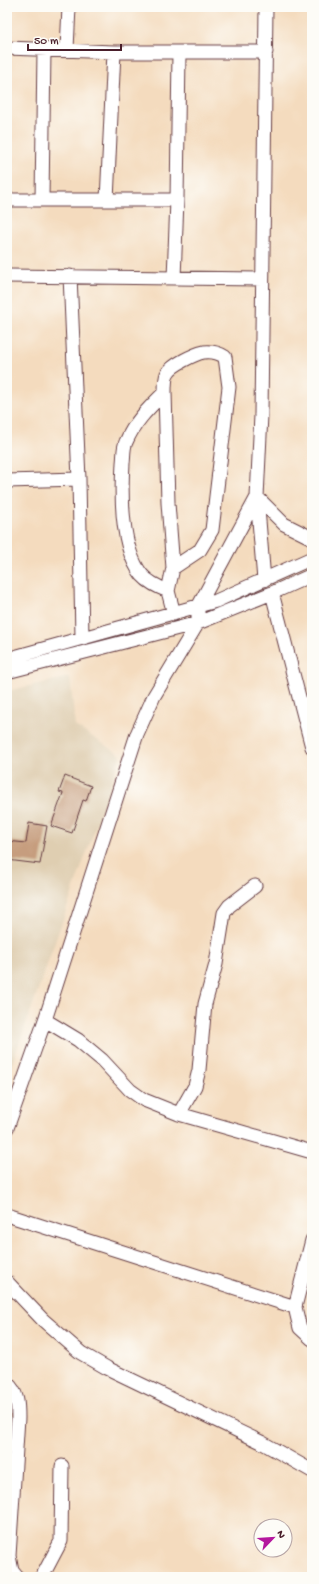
<svg xmlns="http://www.w3.org/2000/svg" width="319" height="1584" font-family="'Gochi Hand',sans-serif">
<style>
.built{fill:#dfceb1}
.building{fill:#c69d7e}
.lines{fill:none;stroke-linecap:round;stroke-linejoin:round}
.minor-casing{stroke:#643b41;stroke-width:15}
.minor{stroke:#fff;stroke-width:13}
</style>
<rect width="100%" height="100%" fill="#fdfcf7"/>
<filter id="ink" filterUnits="userSpaceOnUse"><feTurbulence type="fractalNoise" baseFrequency=".025" numOctaves="2"/><feDisplacementMap in="SourceGraphic" scale="8" xChannelSelector="R" yChannelSelector="G"/><feConvolveMatrix kernelMatrix="1 2 1 2 8 2 1 2 1" color-interpolation-filters="sRGB"/></filter>
<filter id="wash" filterUnits="userSpaceOnUse"><feTurbulence type="fractalNoise" baseFrequency=".012" numOctaves="4" result="noise"/><feDisplacementMap in="SourceGraphic" scale="16" xChannelSelector="R" yChannelSelector="G"/><feGaussianBlur stdDeviation="0.9" result="paint"/><feColorMatrix in="noise" values="0 0 0 0 0 0 0 0 0 0 0 0 0 0 0 0 0 1.4 0 .05"/><feComposite in="paint" operator="in"/></filter>
<g filter="url(#wash)">
<rect width="100%" height="100%" fill="#f4dbbe"/>
<path class="built" d="M70 677 75 726 121 755 7 1078V691Z"/>
<g id="blocks">
<path class="building" d="M65 776 91 786 86 801 83 800 72 833 51 826 63 793 59 792Z
M29 823 47 826 40 864 7 860V841L26 843Z"/>
</g>
</g>
<g filter="url(#ink)">
<use href="#blocks" fill-opacity="0" stroke="#643b41" stroke-width="1"/>
<g class="lines">
<defs>
<path id="minor" d="M7 48 114 52H266
M67 49 69 7
M7 200H177
M42 200 44 50
M107 200 114 52
M7 276 262 279
M174 278 177 200 179 53
M165 392C149 408 135 421 126 442 123 448 124 456 123 463 121 495 121 549 142 575 149 583 158 587 168 591
M79 479 82 638
M7 481 79 479 70 276
M173 568 200 550 212 530 229 387 225 357C219 353 212 351 204 352 195 354 171 365 167 374 165 379 165 387 165 392L168 503 173 568 168 591 174 614
M264 580 257 497 261 415 266 7
M272 593 312 747
M7 659 216 601 312 558
M7 672 198 623 272 593 312 575
M45 1020 78 1040 102 1060 130 1090 144 1100 179 1114 312 1152
M179 1114 195 1086 199 1070 205 1004 216 964 224 913 229 906 255 886
M7 1128 45 1020 137 734 154 696 198 623V607L257 497 284 524 312 538
M7 1215 295 1307 312 1240
M7 1282 43 1320 81 1353 107 1368 261 1442 312 1471
M295 1307 300 1328 312 1339
M7 1383C18 1392 18 1405 18 1418L9 1556 12 1571 17 1577
M42 1577 61 1541 62 1466"/>
</defs>
<use href="#minor" class="minor-casing"/>
<use href="#minor" class="minor"/>
</g>
</g>
<rect width="319" height="1584" fill="none" stroke="#fdfcf7" stroke-width="24"/>
<g transform="translate(273 1538) rotate(65)"><circle r="19" fill="#fdfcf7" stroke="#b5a4a5"/>
<path d="M0-3L7 15L0 10L-7 15Z" fill="#b5179e"/>
<text y="-6" font-size="11" font-weight="bold" text-anchor="middle" fill="#4a1f2b">N</text>
</g>
<path d="M28 44v6h93v-6" fill="none" stroke="#4a1f2b" stroke-width="2"/>
<text x="34" y="44" font-size="12" fill="#4a1f2b" stroke="#fdfcf7" stroke-width="3" paint-order="stroke">50 m</text>
</svg>
